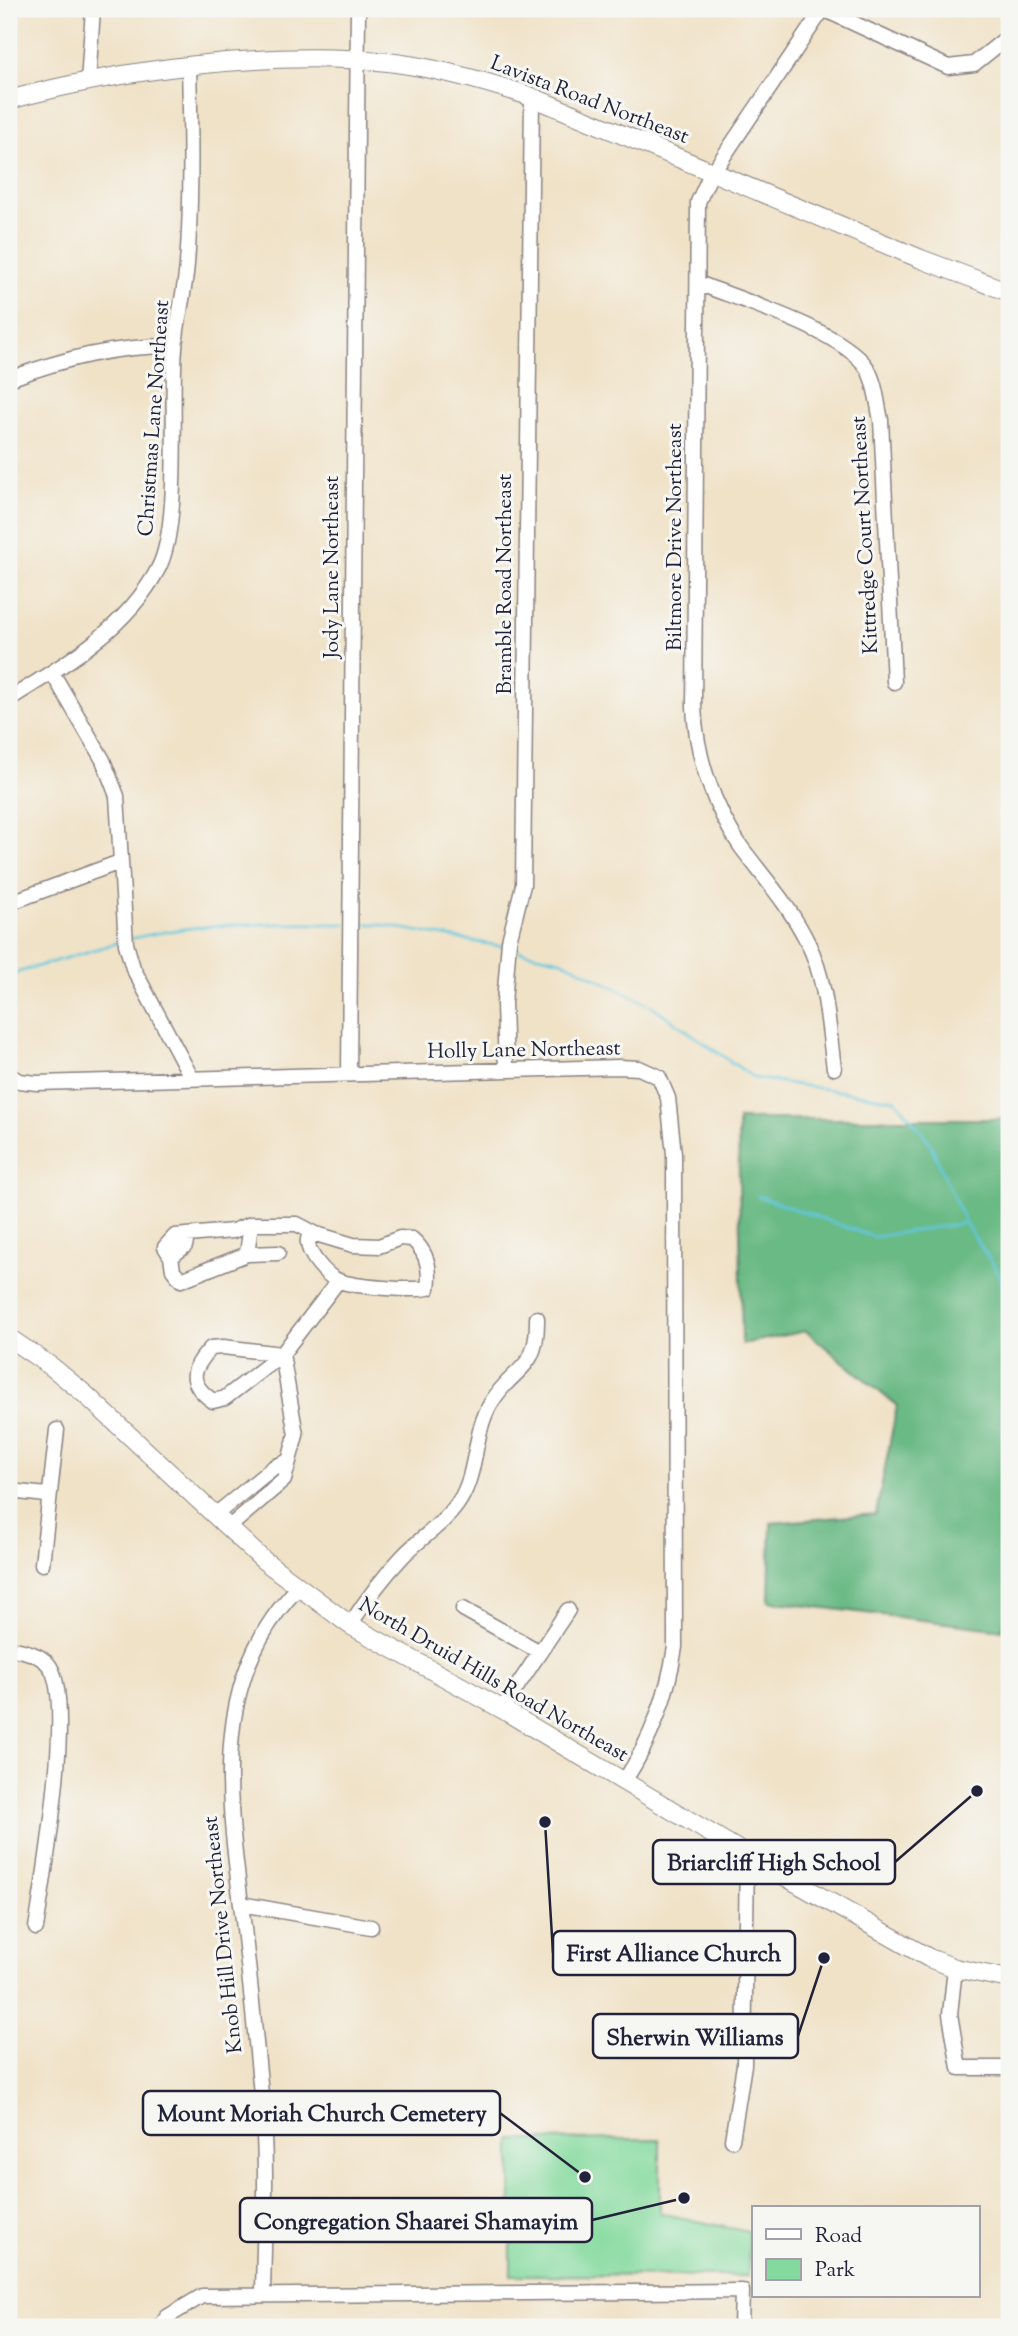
<svg xmlns="http://www.w3.org/2000/svg" width="1018" height="2336" font-family="'Sorts Mill Goudy',serif">
<style>
.green{fill:#84da9e;stroke:#537e6c;stroke-width:2}
.forest{fill:#6bba85;stroke:#466e60;stroke-width:2}
.lines{fill:none;stroke-linecap:round;stroke-linejoin:round}
.stream{stroke:#61c8de;stroke-width:2.5}
.minor-casing{stroke:#898281;stroke-width:17}
.major-casing{stroke:#898281;stroke-width:20}
.minor{stroke:#fff;stroke-width:14}
.major{stroke:#fff;stroke-width:18}
.labels{text-anchor:middle;stroke-width:6;stroke-linejoin:round;paint-order:stroke}
.street-label{font-size:21px;fill:#22223b;stroke:#f6f6f2}
.leader{fill:none;stroke:#22223b;stroke-width:2.5}
.callout-dot{fill:#22223b;stroke:#f6f6f2;stroke-width:2.5}
.callout{fill:#f6f6f2;stroke:#22223b;stroke-width:2.5}
.callout-label{font-size:23px;text-anchor:middle;font-weight:bold;fill:#22223b}
</style>
<rect width="100%" height="100%" fill="#f6f6f2"/>
<filter id="ink" filterUnits="userSpaceOnUse"><feTurbulence type="fractalNoise" baseFrequency=".0143" numOctaves="2"/><feDisplacementMap in="SourceGraphic" scale="14" xChannelSelector="R" yChannelSelector="G"/><feConvolveMatrix kernelMatrix="1 2 1 2 8 2 1 2 1" color-interpolation-filters="sRGB"/></filter>
<filter id="wash" filterUnits="userSpaceOnUse"><feTurbulence type="fractalNoise" baseFrequency=".00686" numOctaves="4" result="noise"/><feDisplacementMap in="SourceGraphic" scale="28" xChannelSelector="R" yChannelSelector="G"/><feGaussianBlur stdDeviation="1.57" result="paint"/><feColorMatrix in="noise" values="0 0 0 0 0 0 0 0 0 0 0 0 0 0 0 0 0 1.4 0 .05"/><feComposite in="paint" operator="in"/></filter>
<g filter="url(#wash)">
<rect width="100%" height="100%" fill="#f0e2c7"/>
<path class="green" d="M660 2139V2213L749 2232 748 2276 511 2275V2140Z"/>
<path class="forest" d="M738 1119H1009V1607L1002 1630 769 1601 771 1523 876 1514 897 1406 806 1331 742 1344Z"/>
<g class="lines">
<path class="stream" d="M356 924H377L505 947
M130 939C200 921 274 924 346 924
M515 950 561 960 652 1006 754 1078 896 1100 929 1141 965 1223 1000 1275 1009 1311
M9 975 120 942
M758 1196 874 1237 964 1223"/>
</g>
</g>
<g filter="url(#ink)">
<g class="lines">
<defs>
<path id="minor" d="M823 9 709 178 698 202 694 707C696 756 713 806 741 847 765 879 790 906 808 943 827 982 828 1026 834 1068
M823 9 948 67 974 64 1009 36
M88 82 93 9
M698 283C740 300 843 331 867 368 876 383 877 403 881 420L894 682
M9 379C66 358 114 346 175 346
M53 674 103 760 117 796 126 944 133 968 191 1077
M9 699C65 665 127 628 158 569 182 524 170 403 175 348 177 319 185 292 187 264 192 199 191 133 189 68
M9 903 120 862
M506 1070 504 1003 509 941 523 885 532 97
M349 1074 358 9
M9 1075 19 1081 37 1083 619 1067 639 1068 659 1077 668 1098 674 1154 675 1647C668 1694 651 1740 625 1780
M187 1237 185 1246 171 1257 173 1270 181 1280 247 1254 251 1224H297L316 1234 353 1245 379 1246 400 1238 412 1239C427 1252 431 1269 428 1288 411 1291 356 1287 339 1281 326 1276 306 1253 308 1239L316 1234
M247 1254 278 1253
M171 1257 165 1247 175 1236 233 1231 251 1224
M223 1347 282 1354 225 1398 213 1401C186 1382 192 1369 211 1348Z
M9 1491 47 1495
M215 1515 274 1467 289 1461
M228 1528 284 1480 296 1435 282 1354 338 1281
M42 1564 57 1430
M463 1609 540 1652
M350 1625C366 1600 383 1577 403 1556 421 1537 446 1523 460 1500 478 1471 473 1433 491 1403 515 1364 538 1373 537 1318
M9 1648C23 1651 38 1653 48 1664 76 1694 43 1883 36 1928
M502 1709 568 1610
M241 1904 371 1927
M955 1968 950 2014 959 2068H1009
M732 2140 744 2065 747 1855
M263 2295C264 2229 268 2160 261 2094 255 2031 249 1967 241 1904 227 1793 211 1676 298 1588
M160 2327 167 2317 202 2296 742 2291 741 2327"/>
<path id="major" d="M9 100C121 69 271 50 388 62 437 68 485 81 532 97L921 259 1009 292
M9 1338 52 1367 86 1395 262 1559 350 1625 502 1709 747 1855 929 1958 955 1968 1009 1979"/>
</defs>
<use href="#minor" class="minor-casing"/>
<use href="#major" class="major-casing"/>
<use href="#minor" class="minor"/>
<use href="#major" class="major"/>
</g>
</g>
<g class="labels">
<g class="street-label">
<text transform="translate(590 99) rotate(21)" y="7">Lavista Road Northeast</text>
<text transform="translate(153 418) rotate(-86)" y="7">Christmas Lane Northeast</text>
<text transform="translate(864 535) rotate(-93)" y="7">Kittredge Court Northeast</text>
<text transform="translate(674 537) rotate(-90)" y="7">Biltmore Drive Northeast</text>
<text transform="translate(331 567) rotate(-90)" y="7">Jody Lane Northeast</text>
<text transform="translate(504 584) rotate(-90)" y="7">Bramble Road Northeast</text>
<text transform="translate(524 1049) rotate(-1)" y="7">Holly Lane Northeast</text>
<text transform="translate(494 1679) rotate(30)" y="7">North Druid Hills Road Northeast</text>
<text transform="translate(222 1935) rotate(-96)" y="7">Knob Hill Drive Northeast</text>
</g>
</g>
<path class="leader" d="M977 1791L895 1862M545 1822L553 1953M824 1958L798 2036M585 2177L500 2113M684 2198L592 2220"/>
<g class="callout-dot">
<circle cx="977" cy="1791" r="7"/>
<circle cx="545" cy="1822" r="7"/>
<circle cx="824" cy="1958" r="7"/>
<circle cx="585" cy="2177" r="7"/>
<circle cx="684" cy="2198" r="7"/>
</g>
<g class="callout">
<rect x="653" y="1840" width="242" height="44" rx="7"/>
<rect x="553" y="1931" width="242" height="44" rx="7"/>
<rect x="593" y="2014" width="205" height="44" rx="7"/>
<rect x="143" y="2091" width="357" height="44" rx="7"/>
<rect x="240" y="2198" width="352" height="44" rx="7"/>
</g>
<g class="callout-label">
<text x="774" y="1870">Briarcliff High School</text>
<text x="674" y="1961">First Alliance Church</text>
<text x="695" y="2045">Sherwin Williams</text>
<text x="322" y="2121">Mount Moriah Church Cemetery</text>
<text x="416" y="2229">Congregation Shaarei Shamayim</text>
</g>
<rect width="1018" height="2336" fill="none" stroke="#f6f6f2" stroke-width="35"/>
<rect x="752" y="2206" width="228" height="91" fill="#f6f6f2" stroke="#a1a1a9" stroke-width="2"/>
<rect x="766" y="2229" width="35" height="10" fill="#ffffff" stroke="#a1a1a9" stroke-width="2"/>
<text x="815" y="2242" font-size="21" fill="#22223b">Road</text>
<rect x="766" y="2259" width="35" height="21" fill="#84da9e" stroke="#a1a1a9" stroke-width="2"/>
<text x="815" y="2276" font-size="21" fill="#22223b">Park</text>
</svg>
